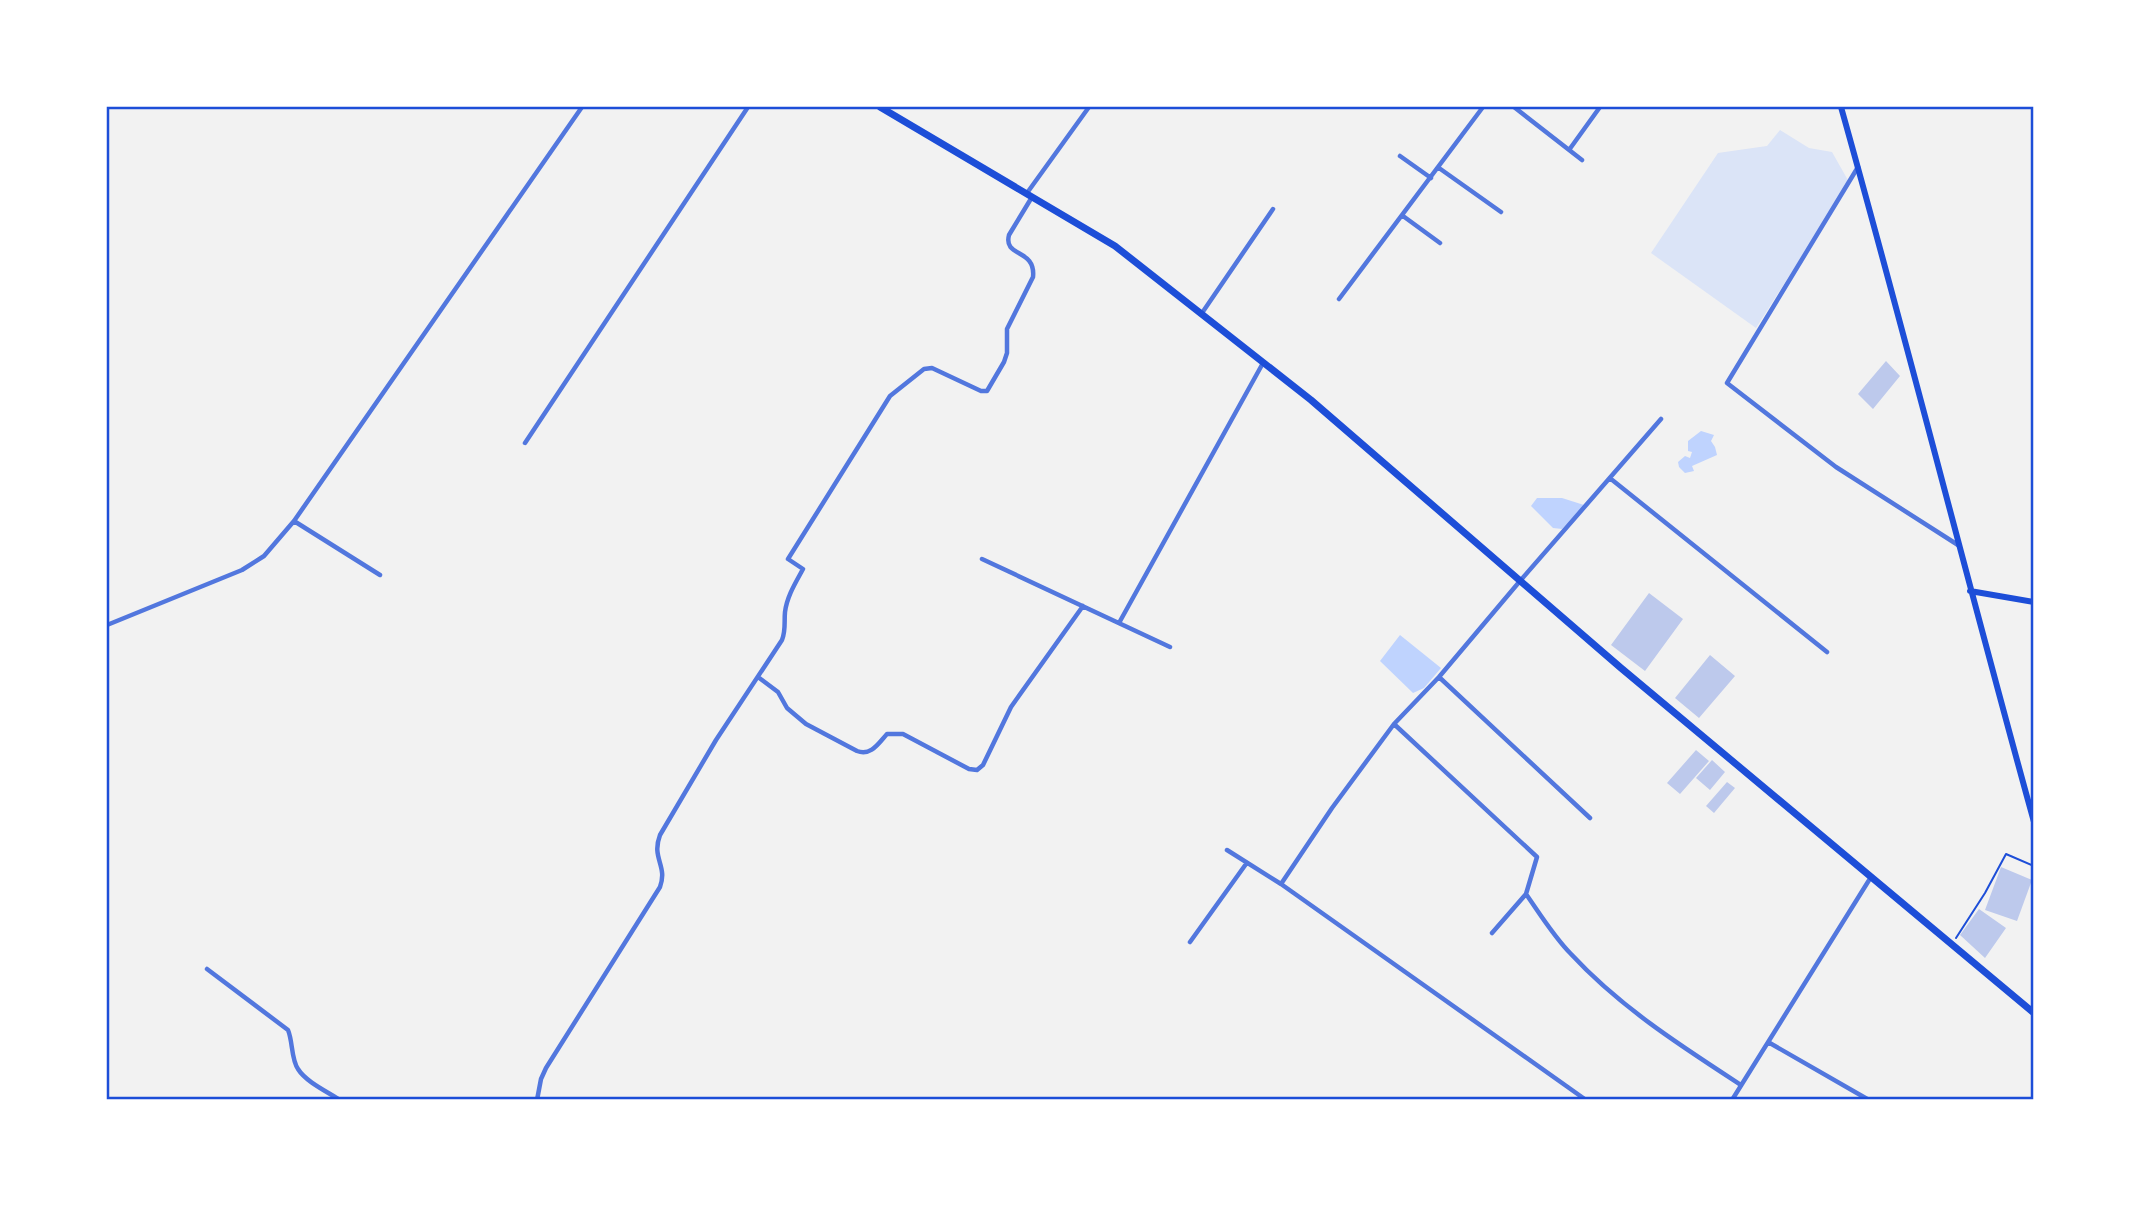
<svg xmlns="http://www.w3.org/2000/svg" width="2141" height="1207" font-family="'Space Grotesk',sans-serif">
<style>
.green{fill:#dbe4f7}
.water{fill:#bfd3fe}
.building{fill:#bdc9ec}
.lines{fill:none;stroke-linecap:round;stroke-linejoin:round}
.path{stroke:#1d4ed8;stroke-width:2}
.minor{stroke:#5277de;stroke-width:4.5}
.secondary{stroke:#1d4ed8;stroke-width:6}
.trunk{stroke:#1d4ed8;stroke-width:7}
.neatline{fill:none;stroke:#1d4ed8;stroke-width:2.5}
</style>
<rect width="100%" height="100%" fill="#f2f2f2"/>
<path class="green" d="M1780 130 1809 148 1832 152 1849 182 1756 328 1651 253 1718 153 1767 146Z"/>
<path class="water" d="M1701 431 1714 435 1711 441 1715 447 1717 455 1692 466 1694 471 1685 473 1679 467 1678 462 1685 456 1690 458 1692 452 1688 451V441Z
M1537 498H1562L1584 505 1562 529 1553 528 1531 506Z
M1400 635 1441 668 1424 688 1413 693 1380 661Z"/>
<path class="building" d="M1886 361 1900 376 1873 409 1858 394Z
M1649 593 1683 619 1645 671 1611 645Z
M1710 655 1735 676 1699 718 1675 698Z
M1696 750 1709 761 1680 794 1667 783Z
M1712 760 1725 772 1710 790 1696 778Z
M1727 782 1735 788 1714 813 1706 806Z
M2001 867 2032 880 2017 921 1985 910Z
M1979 909 2006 928 1985 958 1960 935Z"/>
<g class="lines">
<path class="path" d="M1956 938 1985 893 2006 854 2034 866"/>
<path class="minor" d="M1514 107 1582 160
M1569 150 1600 107
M1400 156 1431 178
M1858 167 1727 383 1836 467 1958 545
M1439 168 1501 212
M1027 193 1089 107
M1403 216 1440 243
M1339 299 1483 107
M1202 313 1273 209
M525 443 748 107
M1611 479 1827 652
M294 521 380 575
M982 559 1170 647
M1119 623 1263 363
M107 625 242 570 264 556 294 521 582 107
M758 677 778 692 787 708 806 724 857 751C871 756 878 744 887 734H903L969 769 977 770 983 765 1011 707 1083 606
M1439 677 1590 818
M1394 724 1537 857 1526 894C1540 914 1554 937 1571 954 1620 1007 1681 1046 1741 1085
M1227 850 1281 884 1586 1100
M1281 884 1332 808 1394 724 1439 677 1520 581 1661 419
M1492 933 1526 894
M1190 942 1246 864
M207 969 288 1030C293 1042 291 1059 298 1069 306 1082 328 1092 340 1100
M1768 1042 1869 1100
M537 1100 541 1079 546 1068 660 887C668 865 651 859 660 835L716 740 782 640C786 630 784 622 785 612 787 596 796 582 803 569L788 559 890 396 924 369 932 368 981 391H987L1004 362 1007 353V329L1033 277C1036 248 1003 258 1009 235L1032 197
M1732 1100 1871 877"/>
<path class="secondary" d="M1841 107C1908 345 1968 584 2034 822
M1970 591 2034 602"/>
<path class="trunk" d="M880 107 1115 246 1311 400 1621 668 2034 1013"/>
</g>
<rect width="2141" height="1207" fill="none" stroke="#ffffff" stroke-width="217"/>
<rect x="108" y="108" width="1924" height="990" class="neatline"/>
</svg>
